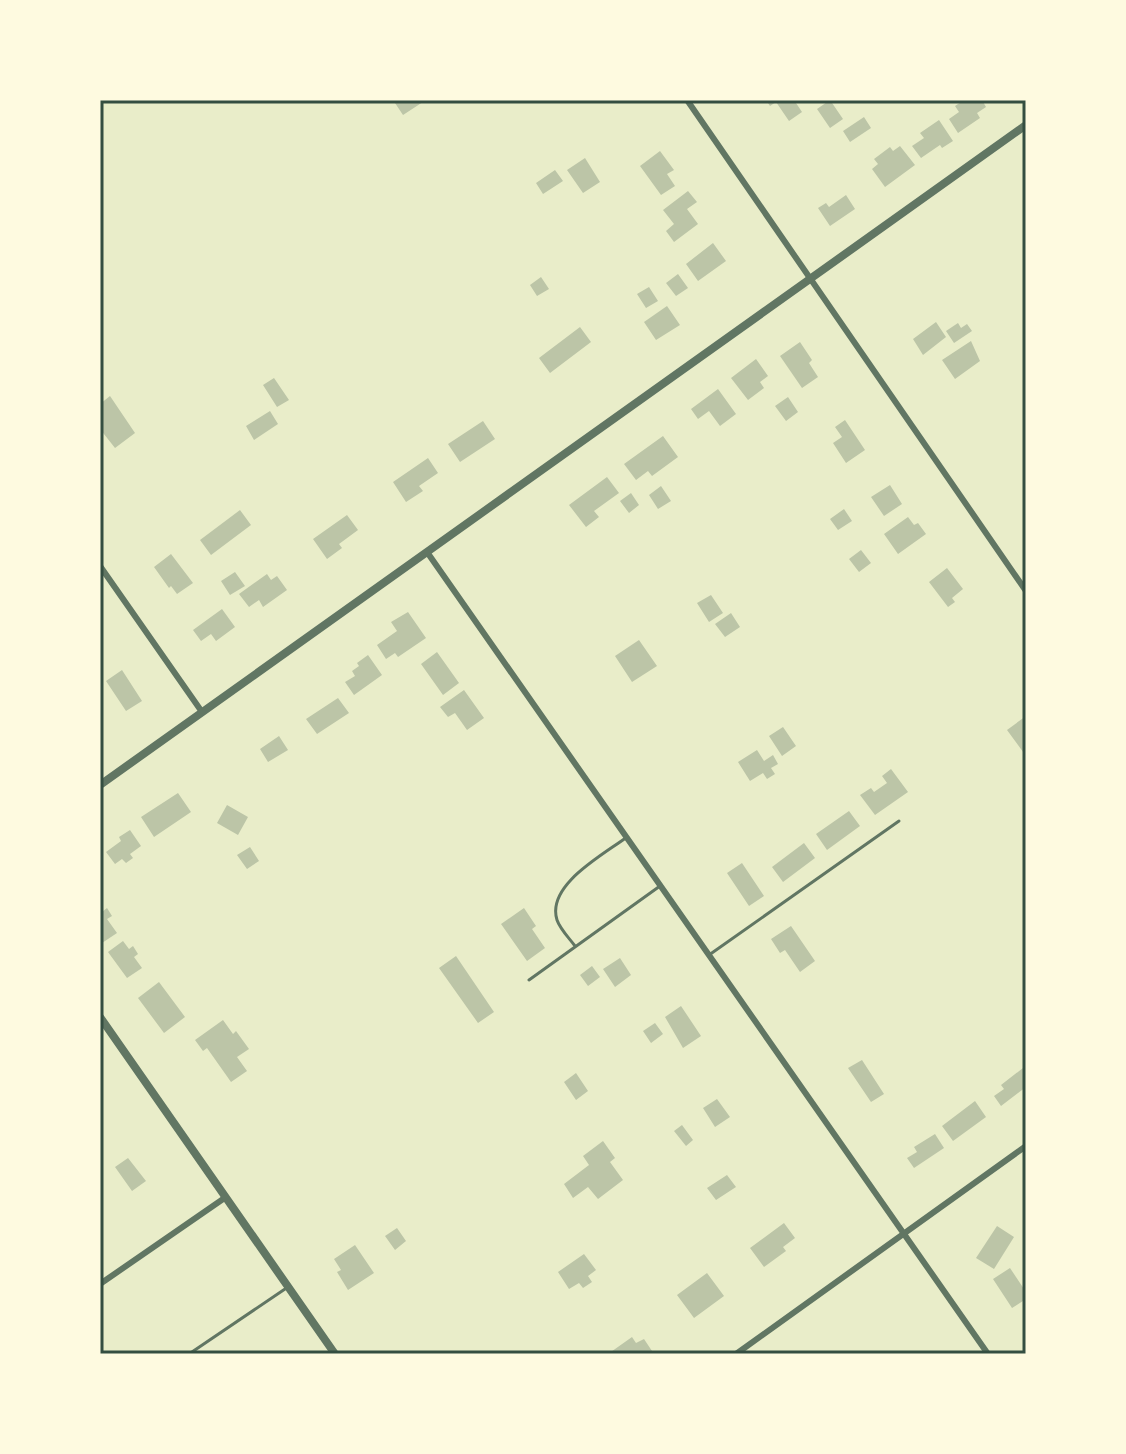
<svg xmlns="http://www.w3.org/2000/svg" width="1126" height="1454" font-family="Georgia,serif">
<style>
.building{fill:#bcc5a7}
.lines{fill:none;stroke-linecap:round;stroke-linejoin:round}
.service{stroke:#617663;stroke-width:3}
.minor{stroke:#617663;stroke-width:6}
.tertiary{stroke:#617663;stroke-width:8}
.neatline{fill:none;stroke:#344e41;stroke-width:3}
</style>
<rect width="100%" height="100%" fill="#e9edc9"/>
<path class="building" d="M393 100H426L403 115Z
M766 100H794L802 112 789 121 776 102 770 106Z
M830 100 843 119 830 128 817 109Z
M964 100H982L986 107 977 113 980 118 958 133 949 119 959 112 955 106Z
M864 117 871 128 850 142 843 131Z
M939 120 953 141 942 148 940 145 921 158 912 146 924 138 920 133Z
M900 146 915 165 885 187 872 169 878 164 874 159 890 147 893 151Z
M660 151 674 170 667 174 675 186 661 195 640 166Z
M585 158 600 182 583 193 567 170Z
M555 170 563 181 543 194 536 183Z
M688 191 697 202 687 209 698 224 674 242 666 231 674 224 663 210Z
M846 195 855 209 830 226 818 208 826 203 829 207Z
M713 243 726 261 698 281 686 264Z
M678 274 688 288 676 296 666 283Z
M541 277 549 289 537 296 530 285Z
M649 287 658 301 646 308 637 294Z
M667 306 680 325 656 340 644 322Z
M936 322 946 337 923 355 913 339Z
M958 323 961 328 967 324 972 331 954 343 946 331Z
M580 327 591 342 550 373 539 358Z
M971 341 980 361 955 379 942 360Z
M800 342 812 360 809 363 818 377 802 388 780 356Z
M756 359 768 376 760 382 764 388 748 400 731 378Z
M274 378 289 400 277 407 263 385Z
M718 389 736 414 720 426 709 411 698 419 691 409Z
M110 396 135 433 115 448 100 429V404Z
M788 397 798 412 786 421 775 406Z
M270 411 278 424 254 440 246 426Z
M845 420 865 450 846 463 833 443 842 437 835 427Z
M483 421 495 439 460 462 448 444Z
M663 436 678 457 652 476 648 471 636 480 624 464Z
M428 458 438 473 419 486 423 491 406 502 393 482Z
M607 477 619 493 594 511 599 517 586 527 569 505Z
M890 485 902 504 884 516 871 497Z
M661 486 671 501 658 509 649 495Z
M631 493 639 505 629 513 620 501Z
M844 509 852 521 838 530 830 519Z
M240 510 251 525 211 555 200 540Z
M347 515 358 530 339 544 342 548 327 559 313 539Z
M908 517 914 525 918 523 926 534 898 554 884 534Z
M861 550 871 563 859 572 849 559Z
M171 554 193 583 177 594 171 586 169 588 154 567Z
M947 568 963 589 952 598 955 602 948 607 929 582Z
M235 572 245 586 230 595 221 581Z
M267 574 271 580 277 576 287 590 263 607 259 600 249 607 239 594Z
M711 595 723 613 709 622 697 603Z
M222 609 235 627 216 641 211 634 201 641 193 630Z
M408 612 426 638 398 657 395 653 386 659 377 645 397 631 391 622Z
M731 613 740 627 725 637 715 624Z
M639 640 657 666 632 682 615 656Z
M437 652 459 683 443 695 421 664Z
M368 655 382 675 354 695 345 682 355 676 352 671 359 666 357 663Z
M122 670 142 701 126 711 106 681Z
M464 690 484 718 467 730 455 713 448 717 440 707Z
M338 698 349 713 317 734 306 719Z
M1026 716V756L1007 730Z
M783 727 796 746 782 756 769 736Z
M279 736 288 750 268 762 260 749Z
M757 750 764 761 773 755 778 764 771 768 775 774 767 779 763 773 750 781 738 762Z
M891 769 908 792 875 815 860 795 871 788 874 792 887 783 882 776Z
M178 793 191 812 154 837 141 817Z
M227 805 248 817 238 835 217 823Z
M849 811 860 826 827 850 816 834Z
M130 830 141 846 130 854 133 858 126 863 122 859 115 864 106 852 121 841 119 837Z
M804 843 815 858 783 882 772 867Z
M250 847 259 861 247 869 237 855Z
M742 863 764 896 749 906 727 873Z
M107 908 112 916 107 919 117 933 102 943 100 909 102 912Z
M524 908 536 926 532 929 545 948 527 961 501 924Z
M791 926 815 961 800 972 785 950 780 953 771 939Z
M123 941 129 949 133 946 138 954 134 957 142 968 127 978 108 952Z
M456 956 494 1012 478 1023 439 968Z
M620 958 631 975 615 987 603 969Z
M592 966 600 977 588 986 580 975Z
M159 982 185 1017 164 1033 138 998Z
M681 1006 701 1036 683 1048 665 1017Z
M223 1020 233 1034 236 1031 249 1049 237 1057 247 1071 231 1082 207 1048 203 1051 195 1040Z
M655 1023 663 1034 651 1043 643 1031Z
M862 1060 884 1094 871 1102 848 1068Z
M1023 1068 1026 1072V1087L1001 1106 994 1096 1004 1089 1001 1085Z
M576 1073 588 1091 576 1100 564 1082Z
M717 1099 730 1117 715 1127 703 1108Z
M975 1101 986 1117 953 1141 942 1126Z
M682 1125 693 1140 686 1146 674 1131Z
M935 1134 944 1148 914 1168 907 1158 917 1152 914 1147Z
M603 1141 615 1158 610 1162 623 1180 598 1199 588 1187 573 1198 564 1184 589 1165 583 1156Z
M128 1158 146 1181 132 1191 115 1167Z
M727 1175 736 1187 716 1200 707 1188Z
M784 1223 795 1238 783 1247 786 1251 764 1267 750 1248Z
M997 1226 1014 1237 994 1269 976 1258Z
M397 1228 406 1241 395 1250 385 1236Z
M355 1245 374 1273 348 1290 337 1272 341 1270 334 1259Z
M584 1254 596 1270 588 1276 592 1282 583 1288 579 1283 569 1289 558 1272Z
M1010 1268 1026 1292V1299L1012 1308 993 1279Z
M707 1273 724 1296 694 1318 677 1295Z
M632 1337 636 1343 644 1339 654 1354H608Z"/>
<g class="lines">
<path class="service" d="M575 946C569 938 560 929 557 920 546 885 603 855 627 837
M709 955 899 821
M529 980 660 886
M189 1354 285 1289"/>
<path class="minor" d="M687 100 1026 591
M427 552 988 1354
M100 566 202 712
M100 1284 226 1197
M736 1354 1026 1146"/>
<path class="tertiary" d="M100 785 1026 125
M100 1017 335 1354"/>
</g>
<rect width="1126" height="1454" fill="none" stroke="#fefae0" stroke-width="204"/>
<rect x="102" y="102" width="922" height="1250" class="neatline"/>
</svg>
